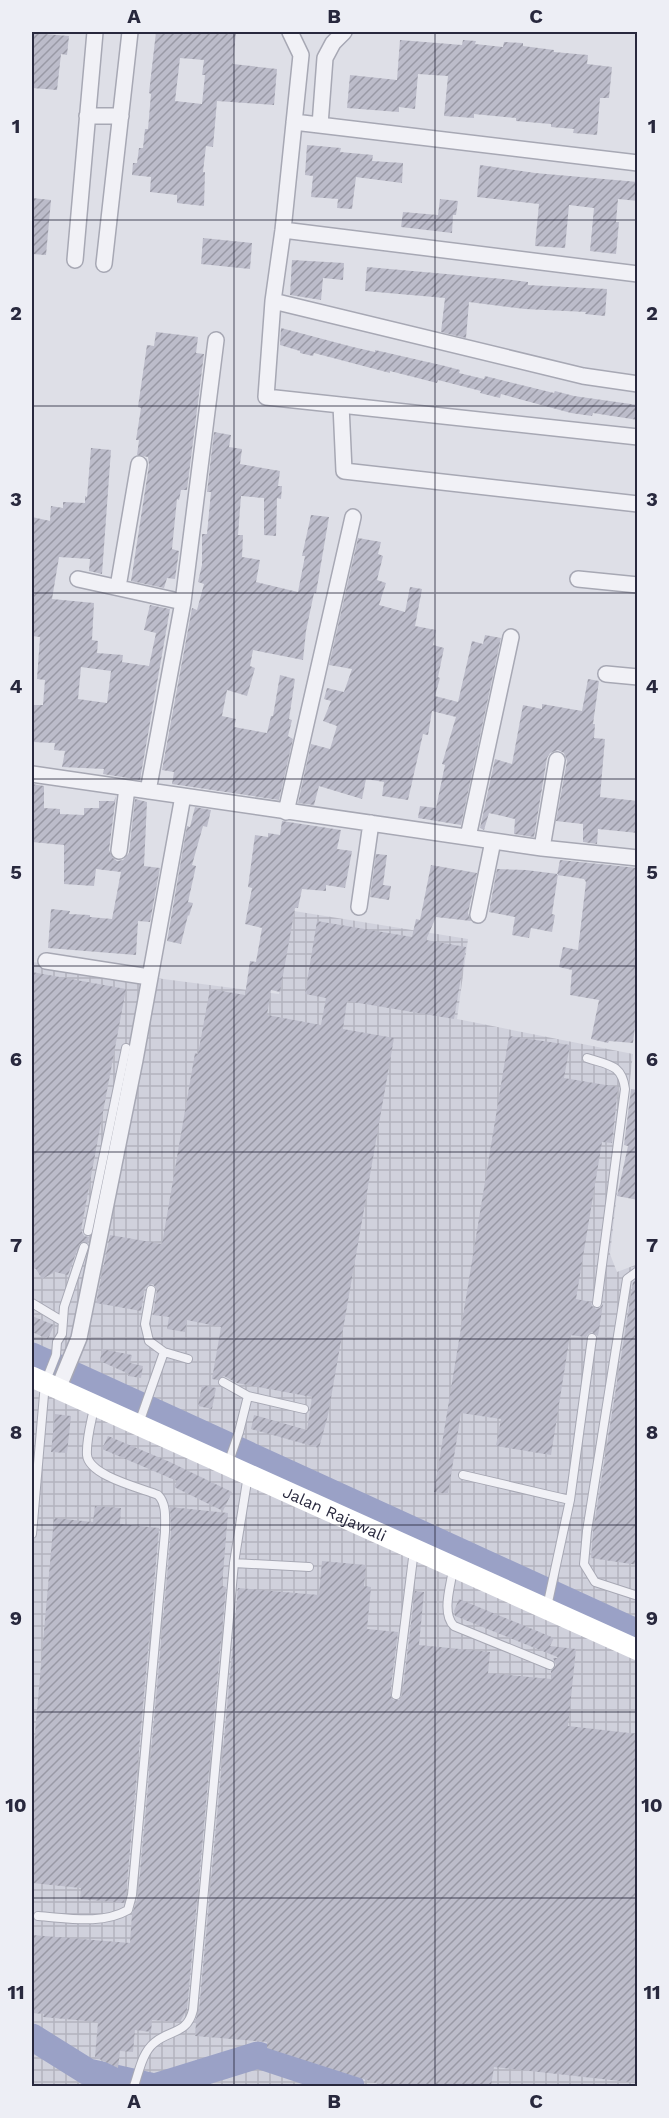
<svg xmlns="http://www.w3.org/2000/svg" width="669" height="2118" font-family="'Work Sans',sans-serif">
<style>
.industrial{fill:url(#industrial-grid)}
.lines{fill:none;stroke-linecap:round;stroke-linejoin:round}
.river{stroke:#9aa1c6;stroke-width:27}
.building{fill:url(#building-hatch);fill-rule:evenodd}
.lane-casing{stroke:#a7a8b4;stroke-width:10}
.street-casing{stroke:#a7a8b4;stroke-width:18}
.lane{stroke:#f1f1f6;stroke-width:8}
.street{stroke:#f1f1f6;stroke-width:15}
.secondary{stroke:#fff;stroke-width:21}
.grid{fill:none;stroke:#28283d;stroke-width:1.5;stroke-opacity:0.55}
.labels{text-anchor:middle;stroke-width:5;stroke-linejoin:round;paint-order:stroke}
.street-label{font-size:16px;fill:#28283d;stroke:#edeef5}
.neatline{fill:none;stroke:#28283d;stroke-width:2}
.grid-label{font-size:20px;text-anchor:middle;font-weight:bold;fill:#28283d}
</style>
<defs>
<pattern id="industrial-grid" width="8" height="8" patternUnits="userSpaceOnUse" patternTransform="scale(1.5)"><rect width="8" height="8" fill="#d0d1dc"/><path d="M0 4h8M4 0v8" fill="none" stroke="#b3b3be"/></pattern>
<pattern id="building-hatch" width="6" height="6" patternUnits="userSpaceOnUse" patternTransform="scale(1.5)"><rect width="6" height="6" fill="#bcbcca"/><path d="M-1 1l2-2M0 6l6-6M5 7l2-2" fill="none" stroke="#9999a5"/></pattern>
</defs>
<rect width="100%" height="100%" fill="#dedfe7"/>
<path class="industrial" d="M294 911 468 939 457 1019 633 1054 610 1254 617 1272 638 1264 637 2086H32V962L279 994Z"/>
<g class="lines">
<path class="river" d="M32 1356 638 1633
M32 2037 88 2072 150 2086
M158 2086 258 2055 351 2086"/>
</g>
<path class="building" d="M156 32 183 34V32L207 34V32H236L233 64 277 69 274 105 217 101 213 147 206 146 203 172H205L204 206 177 203V195L150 192 151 177 132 175 133 163H137L139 148H143L145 129H148L151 94 149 93ZM180 58 204 60 202 75H205L202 104 175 101Z
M32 33 69 36 67 55 61 54 57 90 32 88Z
M400 40 462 45 463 40 476 41 475 44 503 47 504 42 523 43V46L554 50V52L588 55 587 64 612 67 609 98H600L597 135 573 133 574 129 551 127V124L516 121V118L474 114V118L444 116 448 76 418 74 415 109 399 107V112L347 108 350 75 397 80Z
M307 145 341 148 340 152 373 155 372 161 403 163 402 183 356 177 352 209 337 208 338 199 311 197 313 176 305 175Z
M480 165 535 173 638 182V201L618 199 616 222H619L616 254 590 251 594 208 569 205 565 248 535 246 539 204 477 197Z
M32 198 51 200 46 255 32 254Z
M440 199 458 201 456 215H453L452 233 401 227 403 212 438 215Z
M203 238 252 243 250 269 201 264Z
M292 260 344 263 343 280 323 278 321 300 290 295Z
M367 267 503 279 528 282V285L607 289 605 316 585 314 586 312 525 309 469 302 466 338 441 332 445 298 365 291Z
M281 328 353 347 375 352V350L445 366 460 370 459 373 484 379 485 376 554 393 555 391 574 396 638 405V420L593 413 592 416 571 413 501 394 500 398 480 393 481 391 438 380 437 383 390 371V373L314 353 313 356 300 353V351L280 345Z
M156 332 198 337 196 353 204 354 187 490H181L179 500 177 499 172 549 179 551 175 579 167 578 164 588 131 581 149 465 148 457 137 455 139 440H136L141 408 138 407 147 345 154 346Z
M214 432 231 435 229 447 242 449 240 464 280 471 278 486H282L281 499 277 498 276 536 264 535V498L241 496 238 535H243L242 557 260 560 256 582 298 592 305 556H302L311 515 329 517 316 593H314L306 631 303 660 253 650 250 666 255 668 247 696 227 690 222 716 236 719 234 727 267 733 271 716H273L280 675 295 679 289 719 292 720 288 736 293 739 279 800 172 784 174 772 162 770 192 608 197 610 204 584 198 582 202 565V534H207L211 492H207Z
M91 448 111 450 102 574 89 571 90 559 59 557 52 599 94 603 92 640 98 641 97 653 123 655 122 662 149 666 156 633 144 630 150 605 170 609 140 780 103 774 104 769 62 767 65 751 54 750 55 743 32 742V705H43L45 680 37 679 40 637 32 636V517L50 521 51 506 63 508V502L85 503V496L87 497ZM81 667 111 671 107 703 78 699Z
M358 538 381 542 378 554 383 556 377 580 386 583 379 605 405 612 410 587 422 589 415 626 436 630 433 645 444 648 438 677 440 678 435 696 458 702 472 641 483 644 485 635 501 638 461 825 418 818 420 806 436 808 445 765 442 764 456 717 432 711 428 735 423 734 408 800 382 796 384 782 366 779 362 799 319 786 314 805 298 803 311 744 330 749 337 726 323 721 331 701 324 699 327 688 344 692 352 669 329 665Z
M588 679 599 681 593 724H595L594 738 605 739 600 797 638 801V833L598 829 597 844 583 842V824L556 821 567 761 564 753 558 750 550 753 547 758 534 837 514 834 515 819 489 813 484 830 480 828 495 759 512 764 523 705 542 709V704L582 711Z
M32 784 44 786V808L60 809V814L84 815V808H99V801H114L116 796 109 850 113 858 117 861 123 860 129 853 135 799 147 802 144 866 160 868 150 922 138 921 136 955 48 948 51 909 70 911 69 914 90 915V917L112 919 121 872 96 869 94 886 64 884V845L32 842Z
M195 807 211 810 207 827 203 826 192 865 196 866 188 902 193 903 189 916 188 915 181 944 167 941 187 826 190 827Z
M282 821 341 830 337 849 352 851 345 888 326 885V891L302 889 298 908H295L280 992 271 990 267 1015 321 1025 326 998 305 994 317 921 412 937 416 919 420 920 431 865 477 873 468 913 471 921 436 917 426 940 466 947 454 1019 347 1001 343 1029 394 1038 328 1415 319 1448 251 1429 254 1415 307 1430 312 1397 237 1383 224 1376 218 1380 212 1379 221 1327 187 1320 185 1332 167 1329 169 1317 153 1315 157 1290 153 1284 148 1285 145 1288 141 1311 96 1303 110 1235 162 1244 195 1053 198 1054 210 989 245 995 250 961 256 962 262 928 245 924 252 888 248 887 255 835 268 837V833L280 835Z
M376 854 387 855 383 885 391 886 389 900 370 897Z
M560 860 638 868V1002L633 1043 609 1041 608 1043 591 1039 599 1000 570 995 572 970 559 967 563 947 578 950 586 882 584 879 557 875Z
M497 869 526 870 558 874 552 914 555 915 552 932 531 928 529 938 512 935 515 917 489 912Z
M32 972 126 989 81 1230 84 1236 89 1237 88 1243 83 1241 79 1245 68 1275 55 1272 42 1279 36 1269 32 1268Z
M509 1036 570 1045 564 1078 618 1087 612 1143 602 1142 576 1299 591 1302 592 1306 596 1309 600 1308 603 1304 598 1336 592 1332 588 1334 586 1337 570 1335 551 1455 496 1446 501 1419 461 1413 448 1494 434 1492Z
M631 1089 638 1090V1200L617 1196 628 1146 624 1145Z
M638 1279V1565L591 1558 593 1532 633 1282Z
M32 1316 54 1325 48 1339 32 1332Z
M102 1349 132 1355 130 1363 143 1366 141 1378 128 1376 129 1374 100 1361Z
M202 1385 216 1388 212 1409 198 1406Z
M55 1414 71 1416 67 1453 51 1452Z
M108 1436 170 1462 232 1492 223 1511 174 1487 177 1481 102 1449Z
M95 1506 121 1508 120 1524 159 1528 126 1894 124 1903 80 1899 81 1888 32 1883V1767L54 1518 93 1522Z
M170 1507 228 1513 222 1586 226 1587 187 2009 180 2022 152 2020 151 2032 135 2030 133 2052 120 2051 118 2068 95 2057 98 2022 43 2017 44 2014 32 2013V1935L130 1943 132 1914 138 1896 171 1532Z
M322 1561 366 1565 364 1586 371 1587 367 1629 398 1632 390 1694 393 1700H399L402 1696 415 1591 424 1592 419 1645 490 1652 488 1673 551 1679V1671L556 1665 553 1658H560L455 1616 454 1611 459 1599 554 1638 550 1646 576 1649 568 1726 638 1734V2083L494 2067 491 2086H385L267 2048V2042L195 2036 196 2023H194L199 2011 238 1588 319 1595Z"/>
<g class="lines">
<defs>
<path id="lane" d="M587 1058C608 1065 622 1064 625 1089L597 1303
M88 1231 126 1048
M638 1271 627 1279 587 1531 584 1564 595 1582 638 1596
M151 1290 145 1324 149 1341 164 1352 188 1359
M32 1303 62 1321
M223 1382 248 1396 304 1409
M139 1423 164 1352
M228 1464 239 1432 248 1396
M463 1475 570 1500
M32 1534 45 1383 56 1355 57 1342 62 1334 64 1307 84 1247
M234 1563 309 1567
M453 1569C451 1585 441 1613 454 1626L550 1665
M547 1607 570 1500 592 1338
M396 1695 414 1550
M38 1916C68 1918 102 1925 128 1910L132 1895 165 1532C165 1519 167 1504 158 1495 141 1488 89 1476 87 1455 86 1440 91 1423 94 1408
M134 2086C139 2072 142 2053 154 2043 170 2029 187 2035 193 2010L234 1563 248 1475"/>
<path id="street" d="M290 32 301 55 283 230 273 301 266 397 638 437
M87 116H121
M294 122 638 163
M320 125 325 58 333 43 344 32
M283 230 638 274
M75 260 95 32
M104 264 130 32
M273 301 583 376 638 384
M341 405 344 471 638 504
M78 579 183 602
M578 579 638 585
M118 587 139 464
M606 674 638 677
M32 774 542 848 638 858
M148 791 183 602 216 340
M286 812 353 517
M468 837 511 637
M542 848 557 760
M119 851 127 788
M359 907 371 823
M478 915 493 841
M46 961 149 977
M58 1389 79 1338 135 1060 183 796"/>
</defs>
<use href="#lane" class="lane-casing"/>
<use href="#street" class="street-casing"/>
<use href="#lane" class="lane"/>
<use href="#street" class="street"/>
<path class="secondary" id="s1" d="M32 1377 638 1650"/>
</g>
<path class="grid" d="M234 32V2086M435 32V2086M32 220H638M32 406H638M32 593H638M32 779H638M32 966H638M32 1152H638M32 1339H638M32 1525H638M32 1712H638M32 1898H638"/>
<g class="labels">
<g class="street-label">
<text dy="6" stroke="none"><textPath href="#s1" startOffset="332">Jalan Rajawali</textPath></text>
</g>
</g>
<rect width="669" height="2118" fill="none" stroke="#edeef5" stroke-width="66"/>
<rect x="33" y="33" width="603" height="2052" class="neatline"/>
<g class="grid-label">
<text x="134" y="23">A</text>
<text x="334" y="23">B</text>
<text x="536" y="23">C</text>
<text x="16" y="133">1</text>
<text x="652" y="133">1</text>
<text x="16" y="320">2</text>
<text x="652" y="320">2</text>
<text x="16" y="506">3</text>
<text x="652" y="506">3</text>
<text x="16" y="693">4</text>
<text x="652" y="693">4</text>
<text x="16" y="879">5</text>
<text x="652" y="879">5</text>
<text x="16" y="1066">6</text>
<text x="652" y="1066">6</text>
<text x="16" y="1252">7</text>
<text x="652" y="1252">7</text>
<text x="16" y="1439">8</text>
<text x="652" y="1439">8</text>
<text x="16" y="1625">9</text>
<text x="652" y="1625">9</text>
<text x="16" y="1812">10</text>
<text x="652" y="1812">10</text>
<text x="16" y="1999">11</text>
<text x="652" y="1999">11</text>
<text x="134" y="2108">A</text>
<text x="334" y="2108">B</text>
<text x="536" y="2108">C</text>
</g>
</svg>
